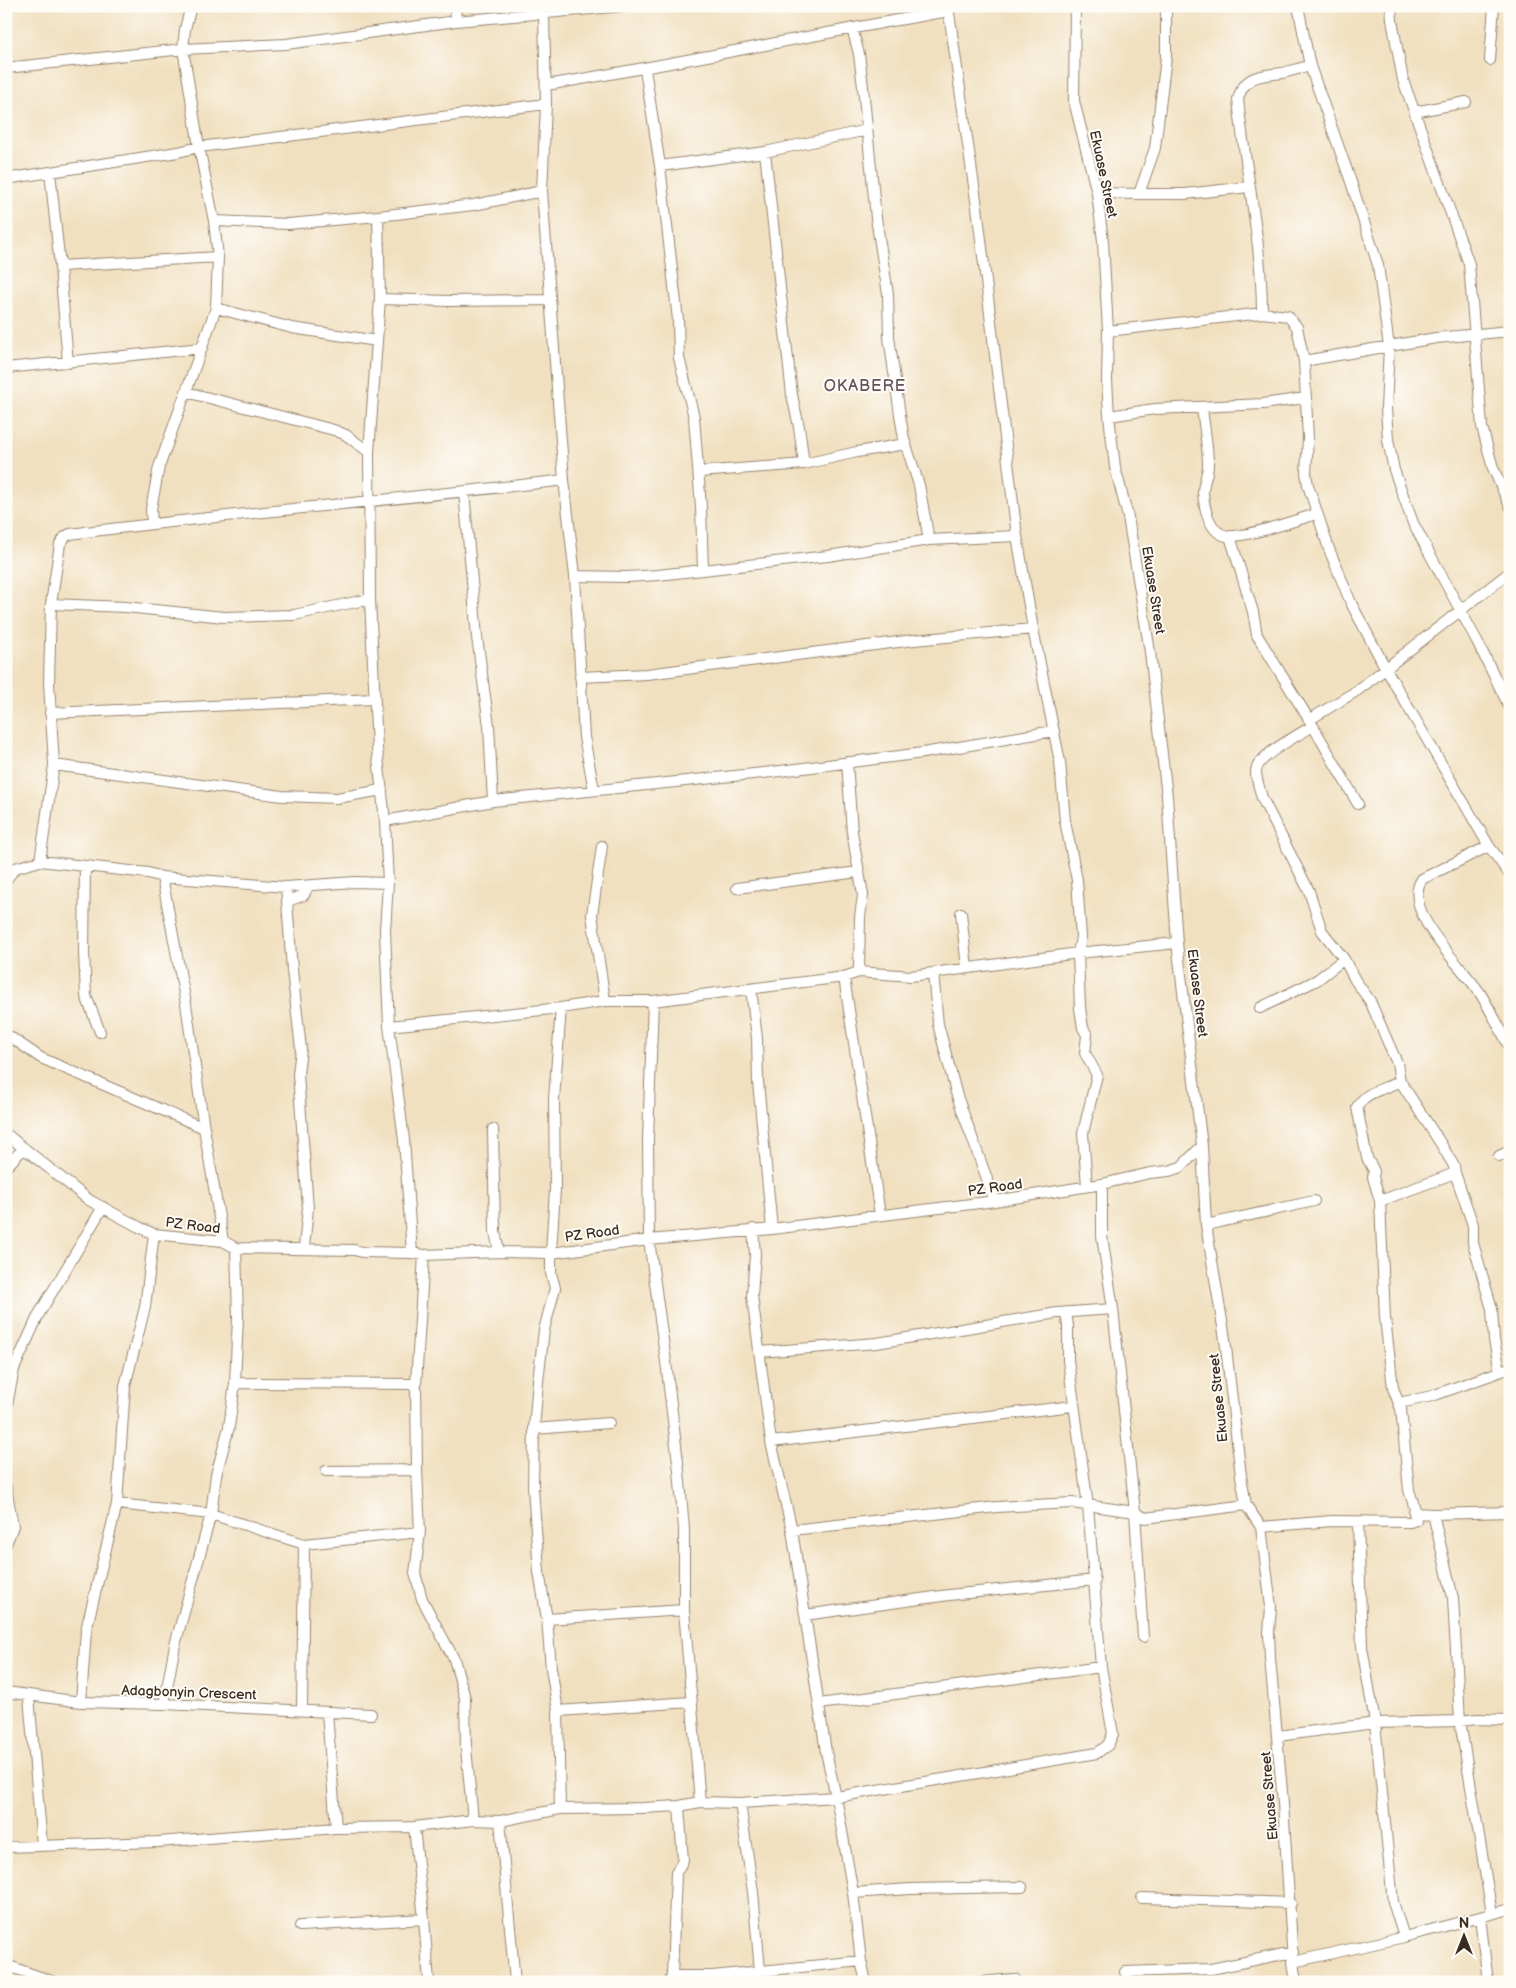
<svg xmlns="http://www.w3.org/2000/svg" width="1516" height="1988" font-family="'Balsamiq Sans',sans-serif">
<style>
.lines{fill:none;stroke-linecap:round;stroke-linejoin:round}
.minor-casing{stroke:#96856f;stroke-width:12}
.minor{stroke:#fff;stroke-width:10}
.labels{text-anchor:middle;stroke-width:4;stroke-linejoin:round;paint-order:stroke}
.street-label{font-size:14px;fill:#3b2a1e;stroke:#fdfcf7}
.quarter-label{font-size:16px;letter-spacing:1px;fill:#64525c;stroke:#fdfcf7}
</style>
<rect width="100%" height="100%" fill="#fdfcf7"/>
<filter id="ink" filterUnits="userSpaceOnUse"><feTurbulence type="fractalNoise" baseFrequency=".02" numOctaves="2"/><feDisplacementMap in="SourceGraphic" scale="10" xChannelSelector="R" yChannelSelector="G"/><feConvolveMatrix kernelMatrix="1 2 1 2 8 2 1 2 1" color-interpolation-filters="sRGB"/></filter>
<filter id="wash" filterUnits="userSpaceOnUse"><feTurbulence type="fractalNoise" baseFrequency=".0096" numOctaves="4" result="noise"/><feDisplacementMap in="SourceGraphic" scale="20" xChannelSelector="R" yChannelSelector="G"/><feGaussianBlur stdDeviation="1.12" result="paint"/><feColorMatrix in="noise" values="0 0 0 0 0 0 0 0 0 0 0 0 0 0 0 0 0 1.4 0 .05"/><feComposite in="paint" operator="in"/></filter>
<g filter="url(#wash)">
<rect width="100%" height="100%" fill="#f1e0c0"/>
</g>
<g filter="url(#ink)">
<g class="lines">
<defs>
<path id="minor" d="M455 6 456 21
M948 6 977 207 1017 536 1033 629 1060 762 1065 821 1077 880 1081 937 1078 953 1080 1008 1083 1028 1087 1035 1085 1053 1097 1075 1083 1133 1087 1186
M1075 6 1074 101 1097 193 1103 241 1108 331 1107 380 1109 416 1115 467 1128 517 1150 652 1167 796 1177 943 1202 1146 1206 1225 1225 1339 1241 1476 1246 1505 1261 1527 1271 1607 1269 1632 1270 1658 1283 1803 1293 1962 1296 1982
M1298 6 1310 66 1350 179 1378 265 1389 347 1386 408 1388 440 1394 470 1413 523 1477 641 1510 708
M1391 6 1392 20 1403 80 1469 264 1482 427 1493 468 1510 506
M544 13 546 104 542 191 564 480 575 576 584 737 594 790
M852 28 859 54 863 87 876 218 888 294 889 337 900 415 904 439 919 485 929 540
M1490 60 1494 6
M6 68 183 49 286 44 456 21 624 6
M645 69 660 166 678 320 679 358 694 417 701 507 703 570
M546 85C681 63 814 34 949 11
M1414 112 1466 102
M765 152 792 395 799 427 804 464
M660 166 765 152 867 130
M50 172 60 266 68 363
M6 179 178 152 199 147 546 104
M1097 193 1138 194 1140 191 1155 148 1166 57V6
M1138 194H1185L1249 187
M378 216 380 299 369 452 370 599 377 748 385 821 388 883 385 931 389 1026 404 1140 412 1253
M214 221 288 224 378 216 474 205 542 191
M60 266 218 257
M380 299 449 301 550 300
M216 308 292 328 377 341
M1262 313C1262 241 1245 170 1238 99 1245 74 1261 76 1282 73 1291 71 1300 68 1310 66
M1108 331 1262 313 1288 316 1297 327 1304 361 1308 438 1306 473 1308 485 1329 549 1351 603 1386 669 1489 846 1510 875
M1304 361 1436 338 1510 331
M6 368 202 348
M186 392 334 430 346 435 369 452
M1202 408C1204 427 1208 446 1208 465 1208 474 1203 483 1203 492 1204 507 1209 533 1227 536 1246 538 1296 520 1316 514
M1109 416 1155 409 1263 404 1305 398
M699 472 804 464 857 452 906 444
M464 492 477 637 489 726 493 801
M152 524 151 509 159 467 216 308 218 257 214 221 199 147 183 49 185 29 191 6
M1230 536 1253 612 1257 635 1313 726 1358 804
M575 576 627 577 658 575 828 556 929 540 1017 536
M51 604 125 607 224 617 294 615 370 599
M580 677 647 674 914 640 1033 629
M50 713 374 699
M1309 720 1358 690 1510 572
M847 762 852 832 863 895 860 917 859 972
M54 765 282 796 337 798 382 790
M385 821 493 801 772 772 923 753 1054 731
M602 846 592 915 605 1001
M1489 846 1422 879C1400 911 1463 967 1480 993 1491 1011 1501 1030 1510 1048
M40 861 54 765 49 683 51 604 60 544 65 537 70 534C234 513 399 500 564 480
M85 866 84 953 86 996 100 1032
M162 877 186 1004 204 1128 223 1241
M6 880 15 868 40 861 148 873 162 877 286 887 355 882 388 883
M286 887 292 970 301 1049 298 1074 308 1208 304 1248
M737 888 858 872
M288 901 304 895 308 886
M961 913 967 968
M933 973 938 1024 957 1096 995 1201
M844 977 880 1215
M751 989 757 1038 758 1082 772 1229
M653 1001 648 1139 649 1240 666 1362 679 1471 684 1529V1610L700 1802
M1260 1008 1317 980 1344 959
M389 1026 561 1008 605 1001H653L844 977 859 972 911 976 933 973 1078 953 1177 943
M6 1034 41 1058 204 1128
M493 1129 495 1231 499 1252
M6 1134 89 1200 139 1227 154 1234 223 1241 236 1248 354 1250 362 1252 412 1253 424 1255 499 1252 551 1253 649 1240 772 1229 995 1201 1102 1184 1150 1173 1169 1171 1181 1167 1202 1146
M1499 1156 1510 1151
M6 1167 24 1148
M1455 1173 1473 1225V1243L1492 1309 1494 1340 1500 1371
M1102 1184V1236L1113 1309 1135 1512 1143 1637
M1380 1201 1455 1173 1454 1166 1441 1144 1400 1081
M1206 1225 1314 1201
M753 1229 755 1255 752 1296 771 1442 792 1530 826 1752 836 1797 853 1893 861 1961 866 1982
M424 1255 416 1384 417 1470 420 1532 415 1573 422 1599 454 1659 465 1698 466 1748 473 1820
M759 1352 877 1343 1057 1313 1113 1309
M235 1383 416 1384
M1399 1403 1432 1396 1510 1368
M6 1410 14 1369 39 1314 103 1207
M534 1429 609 1423
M771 1442 1073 1406
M326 1471 417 1470
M6 1487 13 1526 6 1544
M117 1504 211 1514 304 1544 420 1532
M1414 1513 1433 1514 1510 1512
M1433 1514 1453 1598 1460 1721 1492 1914
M1358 1522 1362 1647 1375 1723 1393 1902 1404 1937
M1261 1527 1332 1521 1410 1522 1416 1520 1414 1513 1415 1509 1409 1490 1401 1409 1393 1388 1385 1318 1380 1201 1373 1177 1374 1171 1367 1158 1357 1107C1367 1090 1384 1090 1400 1081L1397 1063 1370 1001 1355 980 1344 959 1322 931 1309 891 1262 798C1260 789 1256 780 1256 771 1257 756 1300 734 1313 726
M792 1530 997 1507 1072 1503 1135 1512 1145 1518 1246 1505
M805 1615 949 1595 1095 1580
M547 1619 684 1610
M6 1692 81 1702 164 1704 371 1714
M29 1697 42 1845
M81 1702 86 1630 117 1504 125 1386 145 1307 154 1234
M164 1704 175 1645 211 1514 216 1475 229 1427 235 1383 238 1317 236 1248
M819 1704 1101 1667
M302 1710 304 1544
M558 1711 691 1702
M327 1713 336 1828
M1278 1736 1375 1723 1460 1721 1477 1719 1510 1720
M740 1803 753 1892 761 1982
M560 1809 558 1711 551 1668 547 1619 539 1572 533 1488 534 1429 538 1381 544 1330 555 1288 551 1273V1253L555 1189 554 1099 561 1008
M500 1821 515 1982
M414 1827 424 1919 429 1982
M6 1847 158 1842 336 1828 414 1827 473 1820 500 1821 560 1809 642 1808 679 1806 700 1802 740 1803 836 1797 1097 1753 1108 1745 1113 1734 1101 1667 1088 1506 1068 1360V1326L1066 1313
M853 1893 910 1889 1022 1887
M1142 1898 1291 1903
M1480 1917 1488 1982
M300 1926 424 1919
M1293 1962 1404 1937 1510 1909
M6 1965 54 1982
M1125 1972 1211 1969 1293 1952
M672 1976H712L861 1961
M670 1981 672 1976 676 1873 683 1860 679 1806
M980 1982 1015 1979"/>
</defs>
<use href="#minor" class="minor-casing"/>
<use href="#minor" class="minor"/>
</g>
</g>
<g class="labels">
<g class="street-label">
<text transform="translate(1104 174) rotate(78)" y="5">Ekuase Street</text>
<text transform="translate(1154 590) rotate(81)" y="5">Ekuase Street</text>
<text transform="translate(1198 993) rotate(83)" y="5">Ekuase Street</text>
<text transform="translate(995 1187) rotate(-8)" y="5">PZ Road</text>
<text transform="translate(193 1225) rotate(7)" y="5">PZ Road</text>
<text transform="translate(592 1233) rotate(-8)" y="5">PZ Road</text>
<text transform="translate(1218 1398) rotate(-96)" y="5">Ekuase Street</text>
<text transform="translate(189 1692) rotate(2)" y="5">Adagbonyin Crescent</text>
<text transform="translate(1269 1796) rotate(-95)" y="5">Ekuase Street</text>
</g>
<g class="quarter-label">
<text x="865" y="391">OKABERE</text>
</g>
</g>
<rect width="1516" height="1988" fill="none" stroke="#fdfcf7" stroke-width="25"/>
<g transform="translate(1464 1936)" stroke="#fdfcf7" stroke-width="4" paint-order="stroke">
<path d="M0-4L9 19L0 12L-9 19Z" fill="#3b2a1e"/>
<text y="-8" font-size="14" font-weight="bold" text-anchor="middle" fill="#3b2a1e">N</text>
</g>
</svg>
